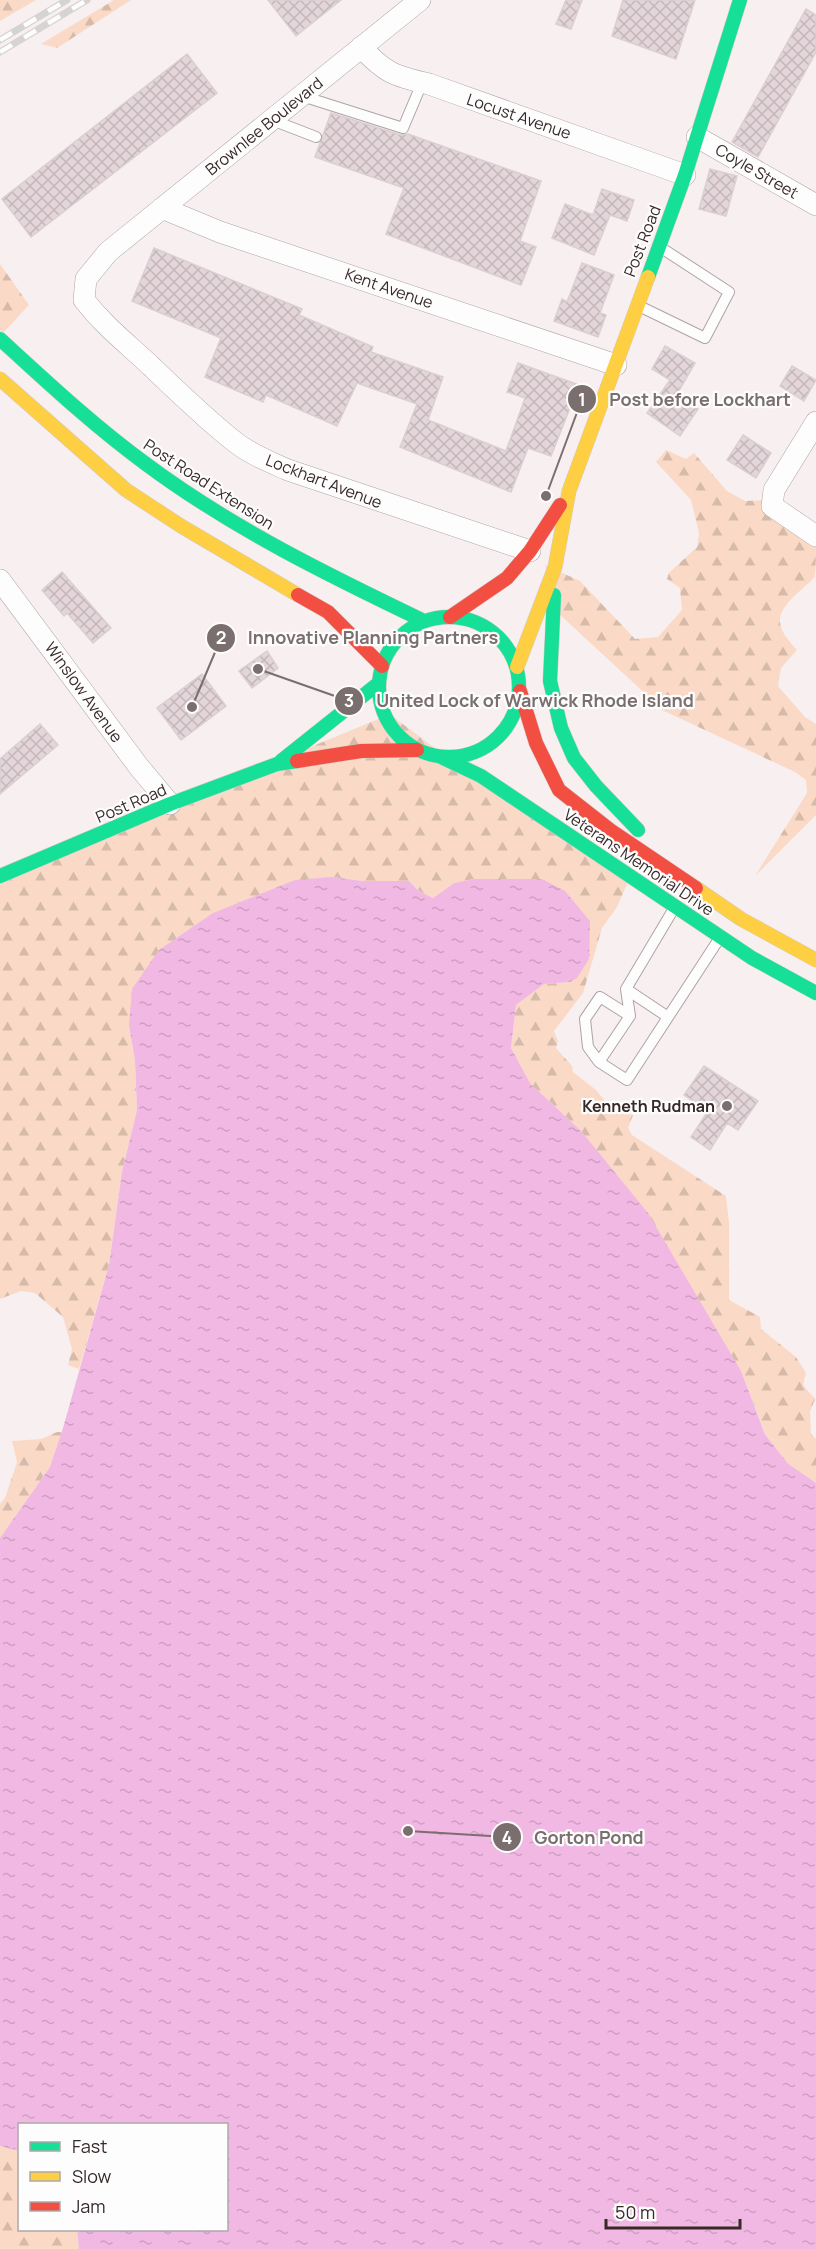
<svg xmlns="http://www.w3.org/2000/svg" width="816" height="2249" viewBox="0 0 816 2249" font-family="Manrope,sans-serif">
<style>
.forest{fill:url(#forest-firs)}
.water{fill:url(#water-ripples)}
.building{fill:url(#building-cross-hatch);stroke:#dacfd2;stroke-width:1.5}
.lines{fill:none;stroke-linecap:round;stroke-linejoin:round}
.lane-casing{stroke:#aea4a4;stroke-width:12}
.street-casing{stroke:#aea4a4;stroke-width:22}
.fast-casing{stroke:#d1caca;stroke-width:15}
.slow-casing{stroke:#d1caca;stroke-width:15}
.jam-casing{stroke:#d1caca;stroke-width:15}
.lane{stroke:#fefdfd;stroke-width:10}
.street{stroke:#fefdfd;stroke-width:21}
.fast{stroke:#16e098;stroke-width:14}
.slow{stroke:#ffcf43;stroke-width:14}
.jam{stroke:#f24e42;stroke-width:14}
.rail-casing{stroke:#d6d3d3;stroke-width:7}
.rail{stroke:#fdfdfd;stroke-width:4.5;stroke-dasharray:14;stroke-linecap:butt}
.poi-dot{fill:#7b6e6f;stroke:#fdfdfd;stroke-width:2}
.labels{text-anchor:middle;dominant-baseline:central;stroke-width:4.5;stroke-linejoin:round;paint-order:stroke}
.street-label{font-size:16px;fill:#382929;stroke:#fdfdfd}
.poi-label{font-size:16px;font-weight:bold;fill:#382929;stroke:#fdfdfd;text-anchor:end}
.leader{fill:none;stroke:#7b6e6f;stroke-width:2}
.callout-dot{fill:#7b6e6f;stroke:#fdfdfd;stroke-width:2}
.mark-label{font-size:18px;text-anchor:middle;font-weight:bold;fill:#fff}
.callout-label{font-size:18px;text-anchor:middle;font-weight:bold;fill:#7b6e6f;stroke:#fdfdfd;stroke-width:4.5;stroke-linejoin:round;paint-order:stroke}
</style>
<defs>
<pattern id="forest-firs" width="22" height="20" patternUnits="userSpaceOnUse" patternTransform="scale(1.5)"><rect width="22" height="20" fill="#fadac6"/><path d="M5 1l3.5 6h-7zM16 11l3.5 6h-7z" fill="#d7bbaa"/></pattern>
<pattern id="water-ripples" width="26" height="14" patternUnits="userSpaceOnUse" patternTransform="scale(1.5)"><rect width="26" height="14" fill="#f0b8e3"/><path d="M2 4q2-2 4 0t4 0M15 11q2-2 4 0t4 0" fill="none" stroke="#cf9ec3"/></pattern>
<pattern id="building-cross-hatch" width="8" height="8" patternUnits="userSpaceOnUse" patternTransform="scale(1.5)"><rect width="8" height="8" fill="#e3d5d9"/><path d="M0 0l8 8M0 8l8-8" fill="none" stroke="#c4b7ba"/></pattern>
</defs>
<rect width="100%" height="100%" fill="#f8eff0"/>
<path class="forest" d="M0,0h36l-36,21z
M114,0h17l-74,48 -16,-4z
M0,264l29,41 -26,28 -3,-3z
M666,450l20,9 8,-6 33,38 18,10 23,-1 48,38c0,11 0,28 -1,38 -3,5 -9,9 -13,13 -27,24 -30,34 -5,61l-16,18 -3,18 27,31 11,7v91l-61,61 52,-83 -1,-13 -11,-8 -131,-61 -106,-98 -13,-48 35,16 55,58 23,-2 24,-27 -2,-22 -13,-9 2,-6 28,-26 2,-14 -8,-33 -35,-38z
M392,716l103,77 136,82 -14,32 -15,21 -19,65 -29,38 4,10 -2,7 16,18 1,6 23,18 18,22 19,3 -5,13 4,7 94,61 3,27v77l31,17 1,12 35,28 10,16 -3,12 12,14 -5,13 1,22 5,5v44l-30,-20 -21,-30 -24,-62 -160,-240 -51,-48 -19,-35 5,-43 28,-21 26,-2 -28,-103h-68l-20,4 -21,15 -14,-7 -10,-10h-46l-31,-4 -203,149 6,34 2,50 -15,62 -13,93 -30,104 -11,-4 4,-16 -9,-32 -28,-24 -14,-2 -21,8v-423l383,-159z
M57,1432h5l-12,35 -50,71v-34l5,-6 12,-36 -5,-21 29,-2z
M0,2146l19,5 1,79h57l2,19h-79z"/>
<path class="water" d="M332,877l31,4h46l10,10 14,7 21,-15 20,-4h68l23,12 25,30 -1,38 -12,19 -7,4 -26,2 -28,21 -5,43 19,35 51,48 67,82 93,158 24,63 22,29 29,20v766h-737l-2,-19h149v-106h-206l-1,27 -19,-5v-608l50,-71 13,-39 46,-163 13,-93 15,-62 -2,-50 -6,-34 3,-37 27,-39 54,-37 82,-33z"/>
<path class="building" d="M268,0h73l-45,36z
M566,0h16l-11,29 -15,-5z
M623,0h72l-19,59 -64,-23z
M806,9l10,6v37l-58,105 -26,-15z
M187,54l30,39 -186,144 -29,-38z
M331,113l70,22 7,-1 133,47 -21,60 16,6 -15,38 -135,-51 18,-46 -89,-31z
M710,169l27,7 -11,40 -27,-7z
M602,189l32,11 -7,21 -17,-6 -16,40 -42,-17 13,-34 28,11z
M154,248l148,61 -3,6 74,32 -2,5 72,25 -15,43 78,31 19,-53 -18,-6 11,-29 61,22 -28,71 -23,-8 -17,44 -111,-45 17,-43 -60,-21 -20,43 -71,-31 -3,7 -58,-25 16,-39 -89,-37z
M582,263l32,12 -14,38 6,2 -8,22 -44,-16 8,-22 5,3z
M665,346l30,17 -18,31 21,15 -18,27 -33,-23 23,-33 -18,-11z
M792,366l24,14 -12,21 -24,-15z
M743,435l28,18 -15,25 -29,-18z
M62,572l49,56 -18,15 -26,-30 -3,3 -22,-26z
M267,651l11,17 -26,20 -13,-17z
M202,674l24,32 -45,34 -24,-32z
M40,724l18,21 -58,49v-35z
M704,1066l54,35 -20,29 -11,-7 -17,27 -19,-13 17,-26 -24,-16z"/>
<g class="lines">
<defs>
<path id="lane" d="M302,96l101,32 19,-45
M272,120l44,17
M639,306l66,32 24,-46 -66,-43
M673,910l-47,79 4,27 -31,46 28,18 92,-141
M626,989l42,28
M599,1062l-11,-15 -3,-28 15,-22 30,19"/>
<path id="street" d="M420,0l-312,252 -22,27 -2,21c22,28 44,44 69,68 26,25 53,51 82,74 15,12 35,20 53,28l242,81
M361,47c24,26 33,29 68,37l256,91
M697,137l119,68
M162,208l58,24 396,133
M816,422l-42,68 -2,16 44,30
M0,580l139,187 31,37"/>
<path id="fast" d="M648,277l37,-102 55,-175
M0,339c47,43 94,87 146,125 86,64 182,111 278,157
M554,595l-4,86 11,47 13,30 22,28 42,44
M379 687a70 70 0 1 1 140 0a70 70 0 1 1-140 0Z
M443,758l38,18 271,182 64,35
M281,761l98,-78
M0,876l170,-72 107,-40 20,-3"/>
<path id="slow" d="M0,379l126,111 55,36 117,69
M517,667l38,-100 14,-76 79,-214
M696,888l45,31 75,41"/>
<path id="jam" d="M298,595l30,17 54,54
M450,617l57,-39 23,-27 30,-46
M520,691l16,52 23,47 51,40 86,58
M297,761l64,-10 56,-1"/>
</defs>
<use href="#lane" class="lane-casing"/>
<use href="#street" class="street-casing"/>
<use href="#fast" class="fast-casing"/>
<use href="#slow" class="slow-casing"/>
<use href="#jam" class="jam-casing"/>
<use href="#lane" class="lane"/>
<use href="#street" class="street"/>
<use href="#fast" class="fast"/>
<use href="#slow" class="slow"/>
<use href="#jam" class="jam"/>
<defs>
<path id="rail" d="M0,40l67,-40
M0,52l87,-52"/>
</defs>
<use href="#rail" class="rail-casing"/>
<use href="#rail" class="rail"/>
</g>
<circle class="poi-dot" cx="727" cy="1106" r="6"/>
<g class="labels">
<g class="street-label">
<text transform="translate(519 116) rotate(19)">Locust Avenue</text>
<text transform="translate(264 126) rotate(-39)">Brownlee Boulevard</text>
<text transform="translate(757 171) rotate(30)">Coyle Street</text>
<text transform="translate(642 241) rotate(-69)">Post Road</text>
<text transform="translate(389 288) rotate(19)">Kent Avenue</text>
<text transform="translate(324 481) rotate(21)">Lockhart Avenue</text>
<text transform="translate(209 484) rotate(33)">Post Road Extension</text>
<text transform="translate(84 692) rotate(54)">Winslow Avenue</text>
<text transform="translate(131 803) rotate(-23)">Post Road</text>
<text transform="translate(639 862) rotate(34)">Veterans Memorial Drive</text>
</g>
<g class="poi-label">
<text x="715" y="1106">Kenneth Rudman</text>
</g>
</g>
<path class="leader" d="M546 496L582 399M192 707L221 638M258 669L349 701M408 1831L507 1837"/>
<g class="callout-dot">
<circle cx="546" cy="496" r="6"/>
<circle cx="192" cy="707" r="6"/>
<circle cx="258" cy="669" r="6"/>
<circle cx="408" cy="1831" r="6"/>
<circle cx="582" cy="399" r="15"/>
<circle cx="221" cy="638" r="15"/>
<circle cx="349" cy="701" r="15"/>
<circle cx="507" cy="1837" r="15"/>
</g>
<g class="mark-label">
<text x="582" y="406">1</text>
<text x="221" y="644">2</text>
<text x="349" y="707">3</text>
<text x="507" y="1844">4</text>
</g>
<g class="callout-label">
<text x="700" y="406">Post before Lockhart</text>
<text x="373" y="644">Innovative Planning Partners</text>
<text x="535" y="707">United Lock of Warwick Rhode Island</text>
<text x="589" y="1844">Gorton Pond</text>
</g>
<rect x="18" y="2123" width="210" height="108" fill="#fdfdfd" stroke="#aea8a8" stroke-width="1.5"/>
<rect x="30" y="2142" width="30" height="9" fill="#16e098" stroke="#aea8a8" stroke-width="1.5"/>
<text x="72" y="2153" font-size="18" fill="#382929">Fast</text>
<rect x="30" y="2172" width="30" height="9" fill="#ffcf43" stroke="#aea8a8" stroke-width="1.5"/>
<text x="72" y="2183" font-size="18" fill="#382929">Slow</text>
<rect x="30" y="2202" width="30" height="9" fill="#f24e42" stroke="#aea8a8" stroke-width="1.5"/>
<text x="72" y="2213" font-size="18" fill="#382929">Jam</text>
<path d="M606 2219v9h134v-9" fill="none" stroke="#382929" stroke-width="3"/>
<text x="615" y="2219" font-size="18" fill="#382929" stroke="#fdfdfd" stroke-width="4.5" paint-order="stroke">50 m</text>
</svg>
